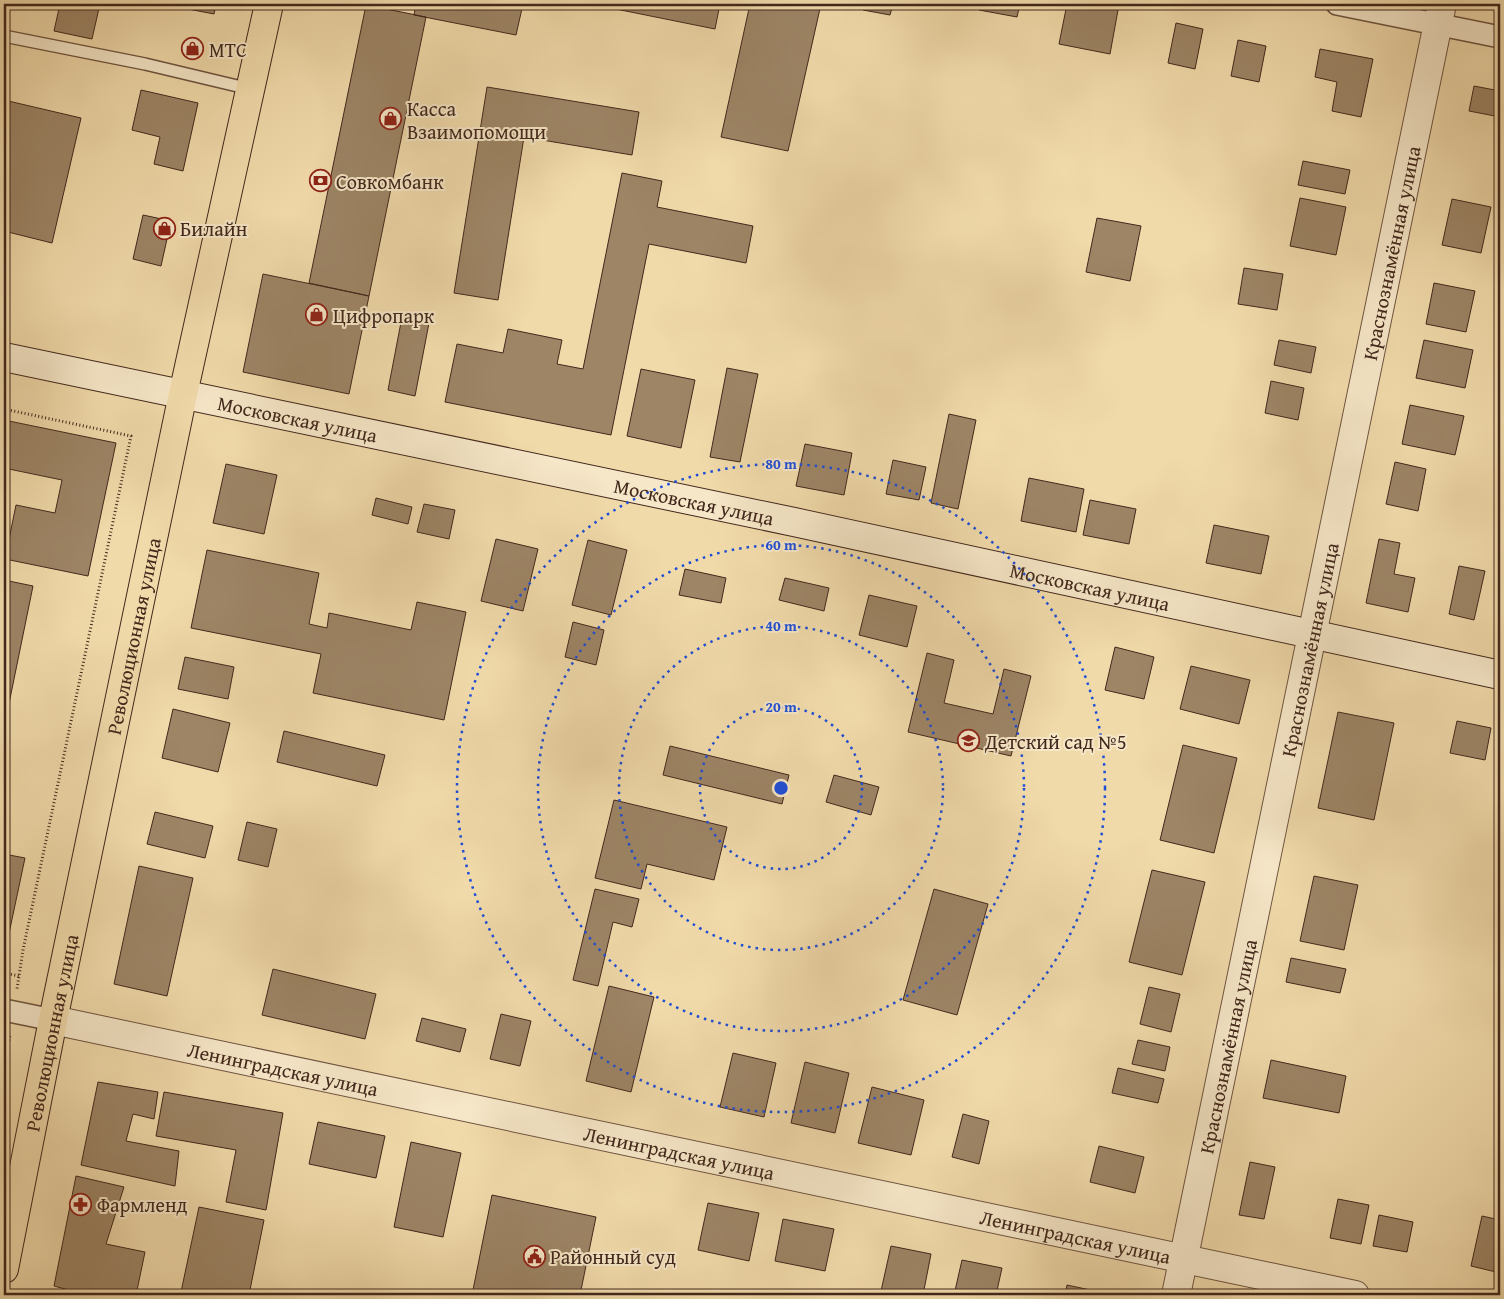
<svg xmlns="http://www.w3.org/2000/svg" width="1504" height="1299" viewBox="0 0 1504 1299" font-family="'Gentium Book Plus',serif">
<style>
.building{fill:#9d8566;stroke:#42281c}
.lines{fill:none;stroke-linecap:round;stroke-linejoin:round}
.service-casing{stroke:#6e5440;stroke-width:14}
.minor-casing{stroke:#6e5440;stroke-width:24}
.tertiary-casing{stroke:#6e5440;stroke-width:30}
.secondary-casing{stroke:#42281c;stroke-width:30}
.primary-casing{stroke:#42281c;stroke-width:30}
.path{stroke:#42281c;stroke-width:3;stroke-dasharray:1 2.5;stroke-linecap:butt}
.service{stroke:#f6e7c8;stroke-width:11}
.minor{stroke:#f6e7c8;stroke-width:21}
.tertiary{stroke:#f6e7c8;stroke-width:28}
.secondary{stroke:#f6e7c8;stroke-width:28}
.primary{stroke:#f1daaa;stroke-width:28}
.ring{fill:none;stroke:#1d4ed8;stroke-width:2.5;stroke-dasharray:2.5 5}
.labels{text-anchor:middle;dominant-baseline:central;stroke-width:4;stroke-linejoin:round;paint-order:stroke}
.poi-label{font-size:20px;fill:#42281c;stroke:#f6e7c8;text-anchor:start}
.street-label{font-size:20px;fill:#42281c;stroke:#f6e7c8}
.centre{fill:#1d4ed8;stroke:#f6e7c8;stroke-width:2.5}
.ring-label{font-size:15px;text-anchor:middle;font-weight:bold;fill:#1d4ed8;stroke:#f6e7c8;stroke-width:4;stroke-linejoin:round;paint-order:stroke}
</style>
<rect width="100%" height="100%" fill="#f1daaa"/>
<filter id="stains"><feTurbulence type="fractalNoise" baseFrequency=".004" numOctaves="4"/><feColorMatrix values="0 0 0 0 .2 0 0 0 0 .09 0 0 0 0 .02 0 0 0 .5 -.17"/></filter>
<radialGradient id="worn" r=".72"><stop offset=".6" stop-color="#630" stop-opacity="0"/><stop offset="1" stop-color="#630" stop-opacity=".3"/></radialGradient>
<path class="building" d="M60,4h40l-8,35 -38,-8z
M162,4h54l-2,10z
M416,4h107l-7,31 -102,-20z
M591,4h129l-5,25z
M750,4h71l-33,147 -67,-14z
M864,4h29l-3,11 -27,-5z
M980,4h40l-3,13 -38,-7z
M1067,4h22l29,6 -8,44 -51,-10z
M366,5l60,12 -57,279 -60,-13z
M1176,23l27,6 -8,40 -27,-6z
M1238,40l28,6 -7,36 -28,-6z
M1320,49l53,10 -12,58 -29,-6 5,-29 -22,-5z
M1474,86l26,5v26l-31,-6z
M487,87l152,25 -7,43 -108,-18 -26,163 -44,-7z
M141,90l57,13 -15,68 -29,-7 6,-27 -28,-7z
M4,100l77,18 -29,125 -48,-12z
M1303,161l47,9 -5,24 -47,-9z
M622,173l40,8 -5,26 96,19 -7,37 -97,-19 -38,191 -166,-33 12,-58 46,9 5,-24 54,11 -5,24 26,5z
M1300,198l46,9 -10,48 -46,-9z
M1452,199l39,8 -10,46 -39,-8z
M143,215l28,6 -10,45 -28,-7z
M1097,218l44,8 -11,55 -44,-9z
M1244,268l39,6 -6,36 -39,-6z
M263,274l106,22 -20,98 -106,-22z
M1434,283l41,8 -9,41 -40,-8z
M402,317l27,6 -14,73 -27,-6z
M1279,340l37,7 -5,26 -37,-8z
M1424,340l49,10 -8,38 -49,-10z
M727,368l31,6 -18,88 -30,-5z
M641,369l54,11 -14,68 -54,-12z
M1271,381l33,7 -6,32 -33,-7z
M1410,405l54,11 -9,39 -53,-11z
M949,414l27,6 -18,89 -27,-6z
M4,420l112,23 -28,133 -83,-17 11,-54 39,8 7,-33 -58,-12z
M805,444l47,9 -8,42 -48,-9z
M893,460l33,7 -7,33 -33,-6z
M1395,462l31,7 -8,42 -32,-7z
M226,464l51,11 -13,59 -51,-11z
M1029,478l55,11 -8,43 -55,-11z
M376,498l36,9 -4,17 -36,-9z
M1090,500l46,9 -7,35 -46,-9z
M424,504l31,6 -6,29 -32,-7z
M1214,525l55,11 -8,38 -55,-11z
M496,539l42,10 -15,62 -42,-10z
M1379,539l21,4 -6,31 21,4 -7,34 -42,-9z
M588,540l39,10 -16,65 -39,-10z
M207,550l112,23 -10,51 18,4 2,-15 82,17 6,-28 49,10 -22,108 -131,-27 8,-39 -130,-26z
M1459,566l26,5 -11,49 -25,-6z
M685,569l41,9 -5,25 -42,-8z
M785,578l44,10 -5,23 -45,-11z
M4,580l29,6 -29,142z
M869,595l48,11 -10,41 -48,-12z
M573,622l31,8 -8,35 -31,-8z
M1115,647l39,10 -10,42 -39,-9z
M927,653l27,7 -10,43 49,11 11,-45 27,7 -20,80 -103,-24z
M185,657l49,10 -6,32 -50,-10z
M1191,666l59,14 -11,44 -59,-15z
M173,709l57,14 -12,49 -56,-14z
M1338,712l56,11 -20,97 -56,-12z
M1457,721l34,7 -6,32 -35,-7z
M284,731l101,24 -8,31 -100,-24z
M1183,745l54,13 -23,95 -54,-13z
M670,746l119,29 -7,29 -119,-29z
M834,775l45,12 -8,28 -45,-13z
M614,800l113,27 -13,53 -67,-16 -6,25 -46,-11z
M155,812l58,14 -8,32 -58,-14z
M247,822l30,7 -9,38 -30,-7z
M4,854l21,4 -21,99z
M139,866l54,12 -26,118 -53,-12z
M1152,870l53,12 -23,93 -53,-13z
M1314,876l44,9 -14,65 -44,-9z
M595,889l44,10 -7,28 -19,-5 -15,64 -25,-6z
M934,889l54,15 -31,111 -54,-15z
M1291,958l55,11 -6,24 -54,-11z
M273,969l103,25 -11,45 -103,-24z
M609,986l45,11 -23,95 -45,-11z
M1149,987l31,7 -9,38 -31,-8z
M501,1014l30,7 -11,45 -30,-7z
M422,1018l44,11 -6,23 -44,-11z
M1138,1040l32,7 -5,24 -33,-7z
M733,1053l43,10 -12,54 -44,-10z
M1271,1060l75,16 -7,37 -76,-15z
M805,1062l44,11 -14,60 -44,-10z
M1118,1068l46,11 -6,24 -46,-10z
M98,1082l60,10 -4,27 -21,-5 -7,27 53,10 -4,35 -94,-21z
M872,1087l52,13 -13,55 -53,-12z
M164,1092l119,21 -17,97 -40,-8 10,-52 -80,-14z
M963,1114l26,7 -10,43 -27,-7z
M318,1122l67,14 -9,42 -67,-14z
M411,1142l50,11 -18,84 -49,-10z
M1099,1146l45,11 -9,36 -45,-11z
M1250,1162l25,5 -11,52 -25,-4z
M76,1176l48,11 -18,57 39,8 -9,43h-49l-33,-9z
M492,1195l104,22 -16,78h-108z
M1338,1199l31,6 -8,39 -31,-6z
M708,1203l51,10 -10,48 -51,-11z
M199,1207l65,13 -15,75h-53l-15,-3z
M1379,1215l34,7 -6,30 -34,-6z
M1482,1216l18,4v53l-29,-7z
M783,1219l51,10 -9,42 -50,-10z
M891,1246l40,8 -8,41h-19l-23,-4z
M962,1260l40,8 -6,27h-42z
M1067,1285l47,10h-49z"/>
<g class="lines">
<defs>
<path id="service" d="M4,36l141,28 105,25"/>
<path id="minor" d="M1337,4l163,33
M4,1010l49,10"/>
<g id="tertiary">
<path id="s1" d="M53,1020l1302,275"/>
<path id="s2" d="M1176,1295l266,-1291"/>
</g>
<g id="secondary">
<path id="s3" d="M4,357l790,165 706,153"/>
</g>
<g id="primary">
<path id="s4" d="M4,1269l49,-249 130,-626 86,-390"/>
</g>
</defs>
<use href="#service" class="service-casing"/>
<use href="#minor" class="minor-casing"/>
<use href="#tertiary" class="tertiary-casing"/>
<use href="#secondary" class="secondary-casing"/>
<use href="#primary" class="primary-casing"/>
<path class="path" d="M4,409l127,27 -108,514 -6,39
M4,973l15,3
M4,1068l6,-33"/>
<use href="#service" class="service"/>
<use href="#minor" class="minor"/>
<use href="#tertiary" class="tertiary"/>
<use href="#secondary" class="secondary"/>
<use href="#primary" class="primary"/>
</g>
<g class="ring">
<circle cx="781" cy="788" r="81"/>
<circle cx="781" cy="788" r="162"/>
<circle cx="781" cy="788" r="243"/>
<circle cx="781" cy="788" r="324"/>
</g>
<defs>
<symbol id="shop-ring" viewBox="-11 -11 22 22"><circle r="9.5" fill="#f6e7c8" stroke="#8f2418" stroke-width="1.5"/><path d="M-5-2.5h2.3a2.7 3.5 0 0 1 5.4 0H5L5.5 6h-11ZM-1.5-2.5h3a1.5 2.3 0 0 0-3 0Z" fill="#8f2418"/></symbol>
<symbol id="bank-ring" viewBox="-11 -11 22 22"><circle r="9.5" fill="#f6e7c8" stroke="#8f2418" stroke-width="1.5"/><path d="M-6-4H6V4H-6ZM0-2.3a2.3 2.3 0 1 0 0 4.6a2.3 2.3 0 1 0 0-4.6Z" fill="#8f2418"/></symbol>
<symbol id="school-ring" viewBox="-11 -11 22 22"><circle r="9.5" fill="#f6e7c8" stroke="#8f2418" stroke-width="1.5"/><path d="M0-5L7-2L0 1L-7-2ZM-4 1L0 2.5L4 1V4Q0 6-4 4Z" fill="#8f2418"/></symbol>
<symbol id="pharmacy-ring" viewBox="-11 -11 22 22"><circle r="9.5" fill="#f6e7c8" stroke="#8f2418" stroke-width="1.5"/><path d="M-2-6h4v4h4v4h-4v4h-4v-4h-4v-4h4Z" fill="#8f2418"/></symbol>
<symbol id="civic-ring" viewBox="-11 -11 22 22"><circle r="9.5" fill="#f6e7c8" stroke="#8f2418" stroke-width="1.5"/><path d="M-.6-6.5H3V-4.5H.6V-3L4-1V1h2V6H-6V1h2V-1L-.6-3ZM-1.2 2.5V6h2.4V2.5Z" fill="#8f2418"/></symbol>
</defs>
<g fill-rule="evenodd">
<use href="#shop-ring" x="180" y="36" width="25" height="25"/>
<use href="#shop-ring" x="378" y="106" width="25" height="25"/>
<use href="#bank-ring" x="308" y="168" width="25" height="25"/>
<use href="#shop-ring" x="152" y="216" width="25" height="25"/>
<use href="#shop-ring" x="304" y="302" width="25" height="25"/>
<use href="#school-ring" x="956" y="728" width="25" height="25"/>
<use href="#pharmacy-ring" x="68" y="1192" width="25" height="25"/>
<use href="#civic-ring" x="522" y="1244" width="25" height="25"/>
</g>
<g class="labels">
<g class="poi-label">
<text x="209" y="49">МТС</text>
<text x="407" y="108">Касса<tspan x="407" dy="23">Взаимопомощи</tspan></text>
<text x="336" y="181">Совкомбанк</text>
<text x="180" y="228">Билайн</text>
<text x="333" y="315">Цифропарк</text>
<text x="985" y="741">Детский сад №5</text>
<text x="97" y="1204">Фармленд</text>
<text x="550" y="1256">Районный суд</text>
</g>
<g class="street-label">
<text stroke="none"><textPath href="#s2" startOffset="1064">Краснознамённая улица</textPath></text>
<text stroke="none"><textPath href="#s3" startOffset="300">Московская улица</textPath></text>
<text stroke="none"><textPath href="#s3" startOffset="705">Московская улица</textPath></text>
<text stroke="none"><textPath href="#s3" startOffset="1110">Московская улица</textPath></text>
<text stroke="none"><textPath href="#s4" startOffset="646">Революционная улица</textPath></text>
<text stroke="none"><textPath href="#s2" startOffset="659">Краснознамённая улица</textPath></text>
<text stroke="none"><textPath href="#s4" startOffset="241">Революционная улица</textPath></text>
<text stroke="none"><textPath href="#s2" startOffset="254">Краснознамённая улица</textPath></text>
<text stroke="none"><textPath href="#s1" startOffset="235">Ленинградская улица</textPath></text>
<text stroke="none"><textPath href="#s1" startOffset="640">Ленинградская улица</textPath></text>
<text stroke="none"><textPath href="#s1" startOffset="1045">Ленинградская улица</textPath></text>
</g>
</g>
<circle cx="781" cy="788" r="8" class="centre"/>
<g class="ring-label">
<text x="781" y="469">80 m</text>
<text x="781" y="550">60 m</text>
<text x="781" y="631">40 m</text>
<text x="781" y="712">20 m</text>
</g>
<rect width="1504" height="1299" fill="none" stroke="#f1daaa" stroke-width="20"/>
<rect x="5" y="5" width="1494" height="1289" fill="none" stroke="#42281c" stroke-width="2.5"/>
<rect x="10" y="10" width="1484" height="1279" fill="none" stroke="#42281c"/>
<rect width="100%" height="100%" filter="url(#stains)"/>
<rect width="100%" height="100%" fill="url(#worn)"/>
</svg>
